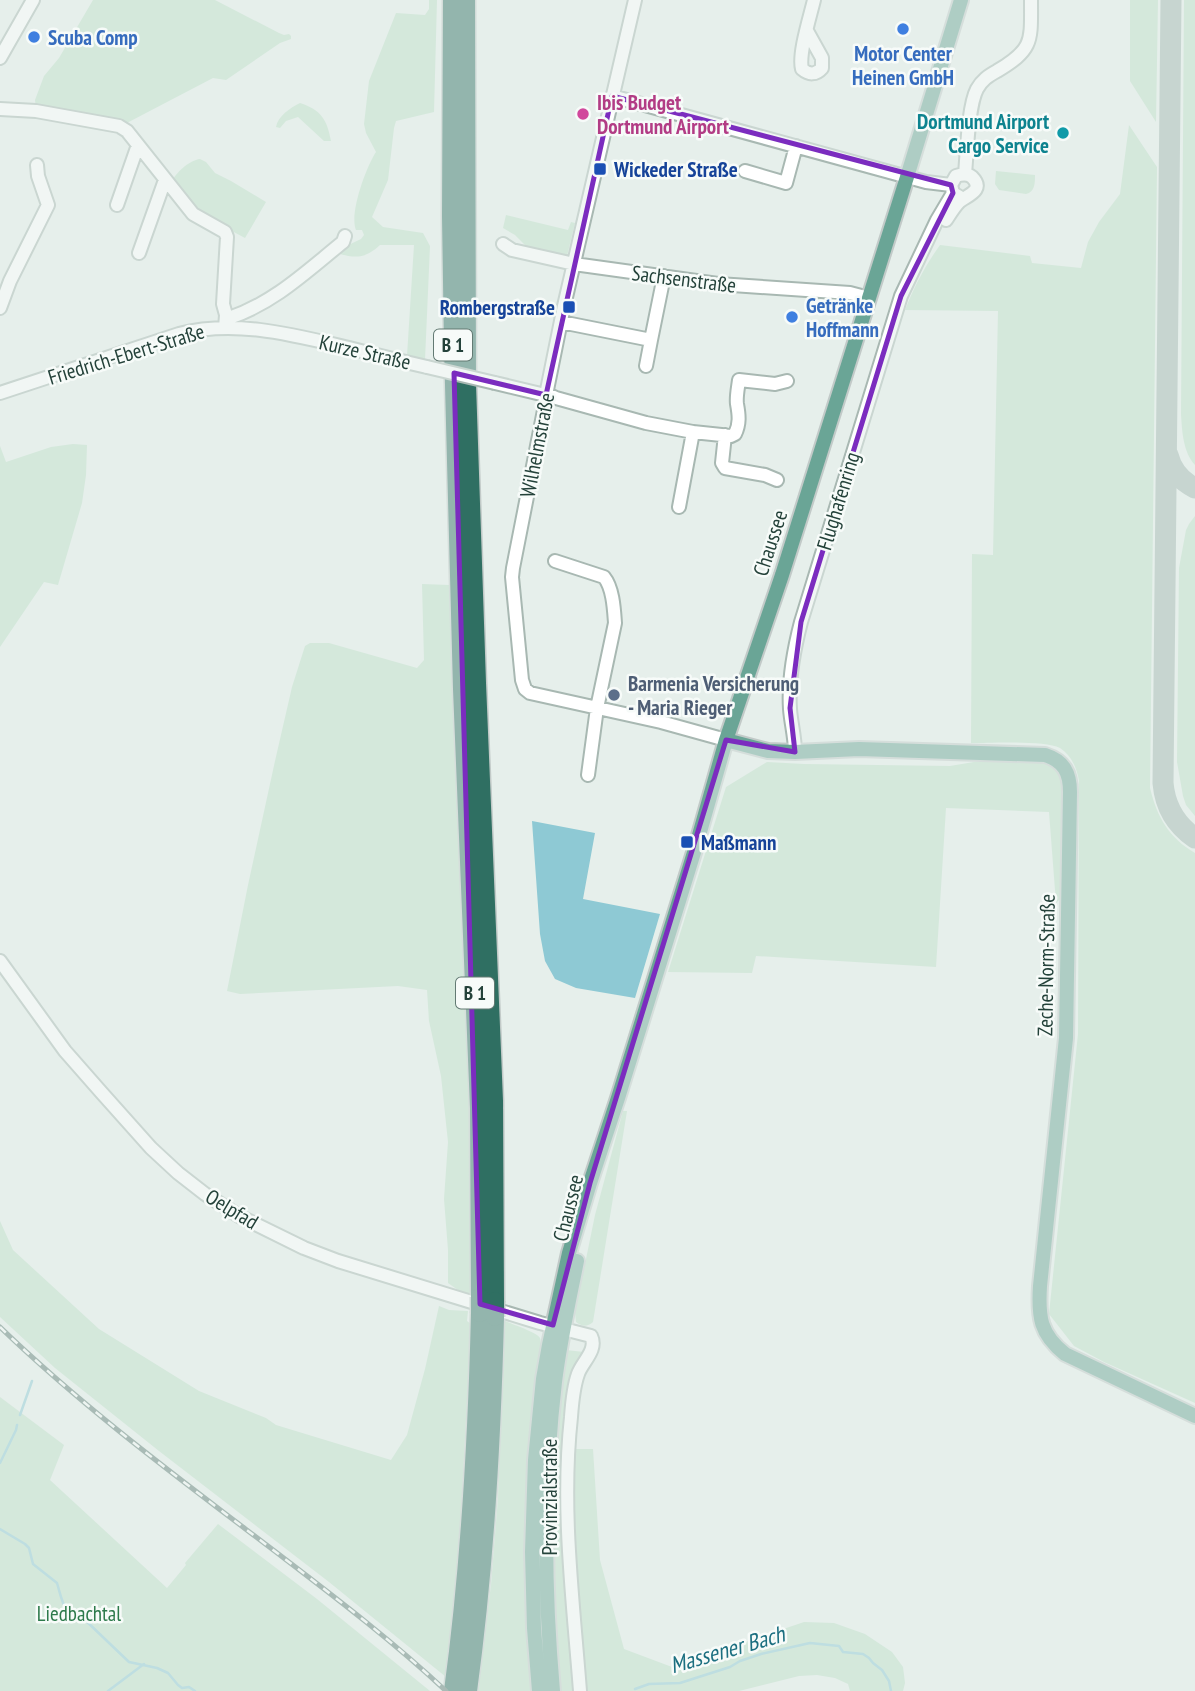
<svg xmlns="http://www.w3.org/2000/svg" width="1195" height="1691" viewBox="0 0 1195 1691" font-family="'PT Sans Narrow',sans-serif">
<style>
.green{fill:#bfe0c8}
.water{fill:#8ec9d4}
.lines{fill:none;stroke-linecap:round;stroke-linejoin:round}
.stream{stroke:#8ec9d4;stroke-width:2.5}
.taxiway{stroke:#a2b6b0;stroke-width:21}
.minor-casing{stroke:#a8b8b2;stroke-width:16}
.major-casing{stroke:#c2cac8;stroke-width:18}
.highway-casing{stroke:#c2cac8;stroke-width:21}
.minor{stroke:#fff;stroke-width:12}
.major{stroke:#6aa596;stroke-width:14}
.highway{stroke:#2f6f62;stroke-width:18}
.rail-casing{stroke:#5f7d75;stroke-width:5}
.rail{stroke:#f7fbf9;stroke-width:2.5;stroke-dasharray:8;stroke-linecap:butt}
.minor-bridge-casing{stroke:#a8b8b2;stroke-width:16;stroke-linecap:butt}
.highway-bridge-casing{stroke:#c2cac8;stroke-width:21;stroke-linecap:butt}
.minor-bridge{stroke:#fff;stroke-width:12}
.highway-bridge{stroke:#2f6f62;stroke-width:18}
.marked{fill:none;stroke:#7b2cbf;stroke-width:5;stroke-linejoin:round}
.shop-dot{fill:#3f7fe0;stroke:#f7fbf9;stroke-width:2.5}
.hotel-dot{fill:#d1479c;stroke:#f7fbf9;stroke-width:2.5}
.culture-dot{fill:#0f9aa8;stroke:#f7fbf9;stroke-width:2.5}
.transit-dot{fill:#1a4fb4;stroke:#f7fbf9;stroke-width:2.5}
.service-dot{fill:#5c6f8a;stroke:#f7fbf9;stroke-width:2.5}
.labels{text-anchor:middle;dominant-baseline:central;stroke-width:5;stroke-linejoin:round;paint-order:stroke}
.shield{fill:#f7fbf9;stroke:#637a73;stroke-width:2}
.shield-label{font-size:19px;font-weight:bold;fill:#24423a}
.shop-label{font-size:21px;font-weight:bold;fill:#366cbe;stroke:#f7fbf9;text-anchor:start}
.hotel-label{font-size:21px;font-weight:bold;fill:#b23c85;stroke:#f7fbf9;text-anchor:start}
.culture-label{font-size:21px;font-weight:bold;fill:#0d838f;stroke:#f7fbf9;text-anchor:end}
.transit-label{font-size:21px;font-weight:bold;fill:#164399;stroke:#f7fbf9;text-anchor:start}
.street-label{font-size:21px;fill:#24423a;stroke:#f7fbf9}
.service-label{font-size:21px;font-weight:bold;fill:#4e5e75;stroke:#f7fbf9;text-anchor:start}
.park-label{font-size:21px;fill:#2d7a4b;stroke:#f7fbf9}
.water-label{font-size:23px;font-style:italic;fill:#1c6f80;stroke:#f7fbf9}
</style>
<rect width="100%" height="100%" fill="#e6efeb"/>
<path class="green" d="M93,0h122l64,33 5,2 5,-1 2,2v3l-11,4 -54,37 -13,-2 -90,47 -87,-16 -1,-9 9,-24 15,-18z
M429,0h8l-3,112 -38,9 -2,7 -6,52 -16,37 11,10 40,6 7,13 -5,114 -18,-4 7,-111h-34c-13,12 -22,14 -40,9v-5l21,-10 3,-4 -2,-5h-6c-7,-16 10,-63 20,-78l-10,-19 -2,-9 5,-43 27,-68 29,2 4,-6z
M1130,0h28l-2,122 -26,-41z
M1184,0h11v465c-12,-13 -13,-34 -14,-51z
M300,103c21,7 27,16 31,38h-7l-26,-24 -12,4 -6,7 -4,-1c2,-11 14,-19 24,-24z
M1129,125l28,42 -7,621c7,29 19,50 45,65v550l-91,-41 -30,-16 -25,-32 29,-280 1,-253c-2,-13 -8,-26 -19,-33 -16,-8 -69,-5 -89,-5l1,-189 21,1 5,-244 -93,-1c9,-23 20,-44 35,-65l90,11 2,7 49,5 7,-26 11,-20 21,-28z
M200,159l6,3 9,11 16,8 35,21 -21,36 -45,-24 -28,-32c3,-9 18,-22 28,-23z
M996,171l39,4c0,8 0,17 -9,19l-27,-4 -4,-6z
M506,215l62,15 3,-8 4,1 -8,33 -40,-9 -12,-12 -12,-7z
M73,444l14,1 -1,30 -4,28 -24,82 -14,-3 -44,65v-201l6,16 45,-15z
M1195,516v300l-9,-11 -3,-9 -6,-34 2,-194 7,-38 3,-6z
M422,584l27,1 22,544v151l-1,16 -5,-1 -17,-12v-33l-4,-51 4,-57 -7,-66 -12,-55 -2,-31 -29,-4 -158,8 -13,-3 21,-106 27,-124 17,-74 13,-41 5,-3h19l88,25 7,-8z
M1025,761c22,3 32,1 39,25l-1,110 -7,7 -7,-91 -103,-4 -10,159 -180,-11 -4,17 -84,-1 58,-185 41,-25 37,2 146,2 24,-4z
M623,1111h4l-34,211c-6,5 -10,5 -17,0l-1,-9 20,-98z
M0,1221l13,29 86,79 100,62 67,27 10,7 115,35 16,-25 18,-66 14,-63 10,4 19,1 -1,10 4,3 -12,227 -13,126 -117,-95 -170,-131 -104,-83 -55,-51z
M503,1320c8,4 34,12 37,18 1,2 0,4 1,6l5,4 -12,343h-57l14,-106 7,-87z
M566,1350l18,2 -11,18 -6,32 -6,73 3,85 11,131h-14c-3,-34 -7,-67 -9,-101 -4,-80 3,-161 14,-240z
M0,1397l64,48 -14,35 117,108 19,-23 -1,-2 33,-39 99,75 113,92h-430z
M574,1449h19l7,111 24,89 48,18 132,-45 30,1 31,11 27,18 11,15 2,16 -2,8h-53l-2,-7 -13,-6 -18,-3 -18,1 -60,15h-152c-7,-81 -14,-161 -13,-242z"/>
<path class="water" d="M532,821l63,12 -12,66 77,15 -25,84 -59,-10 -21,-9 -10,-18 -5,-27z"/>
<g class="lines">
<path class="stream" d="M20,1415l12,-34
M0,1463l16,-33 1,-5
M0,1529l25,15 4,4 4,16 24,19c5,16 6,34 27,36l45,43 28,6 11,5 10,12 4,3 7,-1 6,4
M635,1689l14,-5 31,-1 50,-16 10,-6 21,-7 49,-11 29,3 4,6 20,2 6,4 4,5 9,7 7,11 2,10
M108,1691l36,-27"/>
<path class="taxiway" d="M1171,0l-8,783c2,23 13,42 32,55
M1168,455c4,16 13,26 27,33"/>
<defs>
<path id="minor" d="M635,0l-71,306 -17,84 -2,3v12l-32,163 -1,9 10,103 3,9 5,4 131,29 65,18
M807,31l15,27v10c-6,7 -13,7 -20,1 -4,-15 8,-52 12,-69
M0,58l33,-58
M612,96l314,86 25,3
M0,109l36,2 83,15 8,5 66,83 32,18 2,5 -4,67 3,11 -1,13
M745,171l41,12 10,-37
M965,174c2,-21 3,-68 12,-85 5,-9 11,-13 20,-18 37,-22 34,-30 34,-71
M117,205l21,-60
M946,220c4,-6 8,-13 13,-18 6,-6 27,-11 13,-25 -5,-4 -10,-3 -16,-1l-5,9 2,8 10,6
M503,244l9,6 62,14 144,20 132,9 19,5
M139,253l26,-73
M0,308l10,-27 38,-76 -10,-29 -1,-11
M561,322l90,18 -5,26
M225,328l4,-10c45,-15 78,-47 114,-76l2,-6
M651,340l13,-64
M495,383l46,11 4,-1 11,5 90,25 47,9 -14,75
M0,393l179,-59c56,-15 115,1 170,14 26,7 52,13 78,19
M693,432l38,4 4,-2c5,-10 4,-19 2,-30 -1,-7 1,-16 2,-24l36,4 12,-3
M725,435l-3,28 3,5 40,7 12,5
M555,561l49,16c9,11 10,32 11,46l-18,85 -9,67
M795,752c0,-15 -4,-29 -5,-43 -2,-29 4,-60 11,-87l100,-326 36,-76 16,-27
M0,961l65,90 36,41 50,56 27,25 27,21 34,22 65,32 34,13 202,62 51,13c7,14 -9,26 -13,38 -5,14 -6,29 -7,43 -10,91 2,183 9,274"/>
<path id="major" d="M726,740l42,11 27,1 64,-3 186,6c19,6 25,18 25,37l-4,246 -26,248c-2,31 0,48 25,68l130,62
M539,1691l-5,-63 -2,-76 3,-92 8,-81 6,-34 20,-92 21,-70 28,-85 78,-252 30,-106 56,-165 125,-398 54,-177
M553,1691c-9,-103 -10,-207 2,-309 5,-41 14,-81 22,-121"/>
<path id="highway" d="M452,0l-1,216 2,131 9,342 17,419 1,189
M466,0l1,384 10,299 17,418 1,200
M453,1691c17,-125 24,-252 27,-378
M468,1691c17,-124 24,-249 27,-374"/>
</defs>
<use href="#minor" class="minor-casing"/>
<use href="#major" class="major-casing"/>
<use href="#highway" class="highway-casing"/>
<use href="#minor" class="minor"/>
<use href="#major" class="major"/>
<use href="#highway" class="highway"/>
<defs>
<path id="rail" d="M0,1327c88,85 188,158 285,232 55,42 111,85 161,132"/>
</defs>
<use href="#rail" class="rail-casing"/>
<use href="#rail" class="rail"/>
<defs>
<path id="minor-bridge" d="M427,367l68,16"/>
<path id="highway-bridge" d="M480,1313v-16
M495,1317v-16"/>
</defs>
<use href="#minor-bridge" class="minor-bridge-casing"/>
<use href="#highway-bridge" class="highway-bridge-casing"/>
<use href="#minor-bridge" class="minor-bridge"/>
<use href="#highway-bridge" class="highway-bridge"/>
</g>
<path d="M0 0H1195V1691H0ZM612,96l339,89 2,8 -52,103 -100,326 -11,86 5,44 -69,-12 -136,443 -37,142 -73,-21 -26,-931 92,22z" fill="#e6efeb" fill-opacity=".55" fill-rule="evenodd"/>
<path class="marked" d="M612,96l339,89 2,8 -52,103 -100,326 -11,86 5,44 -69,-12 -136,443 -37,142 -73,-21 -26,-931 92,22z"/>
<g class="shop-dot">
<circle cx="903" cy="29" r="7"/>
<circle cx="34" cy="37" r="7"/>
<circle cx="792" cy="317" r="7"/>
</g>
<circle class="hotel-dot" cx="583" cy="114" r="7"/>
<circle class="culture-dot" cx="1063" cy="133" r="7"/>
<g class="transit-dot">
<rect x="593" y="162" width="14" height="14" rx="3.5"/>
<rect x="562" y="300" width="14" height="14" rx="3.5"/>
<rect x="680" y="835" width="14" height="14" rx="3.5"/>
</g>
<circle class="service-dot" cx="614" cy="695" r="7"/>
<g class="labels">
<g class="shield">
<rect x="434" y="329.5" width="38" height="31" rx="5"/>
<rect x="456" y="977.5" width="38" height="31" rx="5"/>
</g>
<g class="shield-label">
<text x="453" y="345">B 1</text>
<text x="475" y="993">B 1</text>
</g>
<g class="shop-label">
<text x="48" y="37">Scuba Comp</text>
<text x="903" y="53" text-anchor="middle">Motor Center<tspan x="903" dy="24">Heinen GmbH</tspan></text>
<text x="806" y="305">Getränke<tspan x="806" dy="24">Hoffmann</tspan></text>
</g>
<g class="hotel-label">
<text x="597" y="102">Ibis Budget<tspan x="597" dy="24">Dortmund Airport</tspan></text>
</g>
<g class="culture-label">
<text x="1049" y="121">Dortmund Airport<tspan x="1049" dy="24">Cargo Service</tspan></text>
</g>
<g class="transit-label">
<text x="614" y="169">Wickeder Straße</text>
<text x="555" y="307" text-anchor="end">Rombergstraße</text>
<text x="701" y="842">Maßmann</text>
</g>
<g class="street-label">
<text transform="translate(684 279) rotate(7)">Sachsenstraße</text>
<text transform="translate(365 352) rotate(13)">Kurze Straße</text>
<text transform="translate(126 354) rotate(-17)">Friedrich-Ebert-Straße</text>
<text transform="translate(537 445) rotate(-79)">Wilhelmstraße</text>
<text transform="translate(838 501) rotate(-73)">Flughafenring</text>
<text transform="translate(770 543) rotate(-72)">Chaussee</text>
<text transform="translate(1046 965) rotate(-89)">Zeche-Norm-Straße</text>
<text transform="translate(568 1208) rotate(-76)">Chaussee</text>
<text transform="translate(232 1209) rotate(31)">Oelpfad</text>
<text transform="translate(549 1497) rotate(-90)">Provinzialstraße</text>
</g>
<g class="service-label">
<text x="628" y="683">Barmenia Versicherung<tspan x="628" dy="24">- Maria Rieger</tspan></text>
</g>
<g class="park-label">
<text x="79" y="1613">Liedbachtal</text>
</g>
<g class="water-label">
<text transform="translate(727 1649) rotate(-16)">Massener Bach</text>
</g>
</g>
</svg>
